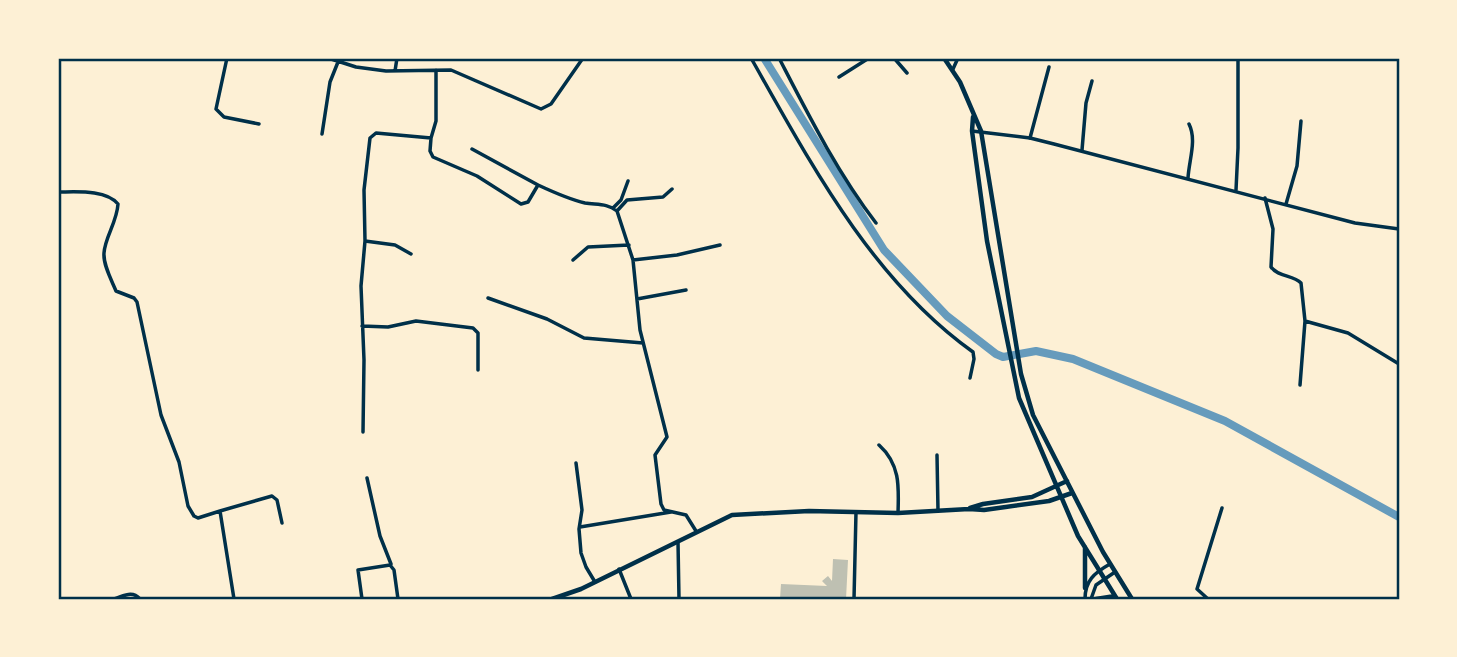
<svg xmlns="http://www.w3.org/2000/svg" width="1457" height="657" viewBox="0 0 1457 657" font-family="'IBM Plex Sans',sans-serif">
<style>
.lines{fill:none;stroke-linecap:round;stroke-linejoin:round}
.canal{stroke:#669bbc;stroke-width:8}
.building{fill:#bec0b2}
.minor{stroke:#003049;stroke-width:3.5}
.tertiary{stroke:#003049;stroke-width:3.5}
.secondary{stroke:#003049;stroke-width:4.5}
.neatline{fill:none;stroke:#003049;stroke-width:2.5}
</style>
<rect width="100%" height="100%" fill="#fdf0d5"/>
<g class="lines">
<path class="canal" d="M764,58l120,192 63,66 49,38 7,3 33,-6 37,8 152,62 174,96"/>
</g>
<path class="building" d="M833,559l15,1 -2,39h-66l1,-15 46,2 -5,-5 6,-5 4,5z"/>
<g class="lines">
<path class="minor" d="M227,58l-11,51 8,8 35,7
M328,58l28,9 30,4 65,-1 90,39 10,-5 32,-46
M751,58c60,106 121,222 222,294l1,7 -4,19
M779,58c29,56 58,114 97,165
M894,58l13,15
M953,69l5,-11
M395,71l2,-13
M839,77l30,-19
M322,134l8,-52 8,-20
M431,138l-1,13 3,6 44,19 44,28 7,-2 10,-17c15,7 30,14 47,18 12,2 22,0 32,8l16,49 7,70 27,107 -12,18 6,49 3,6 22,5 10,16
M1030,138l19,-71
M472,149l66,36
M1082,150l4,-47 6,-22
M1188,178c1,-18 9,-38 1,-54
M1236,190l2,-42v-90
M58,192c17,0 48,-3 60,12 -1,18 -13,33 -14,49 -1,12 8,28 12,38l18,7 3,4 24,113 18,47 9,44 6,10 4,2 22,-7 14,88
M1265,198l8,31 -2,38c7,10 22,8 30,16l4,38 43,12 51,31
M1286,204l11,-38 4,-45
M613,208l8,-8 7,-19
M617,211l10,-11 36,-3 9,-8
M365,241l30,4 16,9
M573,260l15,-13 41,-2
M633,260l44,-5 43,-10
M488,298l59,21 37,19 59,5
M637,299l49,-9
M362,326l26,1 28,-6 57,7 5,5v37
M1300,385l5,-64
M363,432l1,-72 -3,-74 4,-45 -1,-51 6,-52 6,-5 55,5 5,-17v-51
M879,445c21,19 20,41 19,68
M937,455l1,55
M576,463l6,47 -3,19 2,24 5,14 9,15
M367,478l13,58 11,28
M220,511l52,-15 5,4 5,23
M580,527l91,-15
M678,542l1,57
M619,569l12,30
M114,599c10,-3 18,-9 26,0
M362,599l-4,-29 32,-5 4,5 4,29
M854,599l2,-87
M1208,599l-11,-10 25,-81"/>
<path class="tertiary" d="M972,131l58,7 24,6 301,79 44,6
M1085,599c0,-18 9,-26 25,-35
M1091,599l5,-14 19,-13"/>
<path class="secondary" d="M944,58l16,24 21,49 40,243 12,41 70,137 29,47
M973,117l-1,14 15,110 32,157 59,138 39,63
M970,508l13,-4 49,-7 35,-16
M1085,547v41
M552,599l29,-10 151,-74 77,-4 89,2 71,-4 15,1 65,-9 23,-8
M1096,599l19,-3"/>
</g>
<rect width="1457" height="657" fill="none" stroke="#fdf0d5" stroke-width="119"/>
<rect x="60" y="60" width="1338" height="538" class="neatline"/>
</svg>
